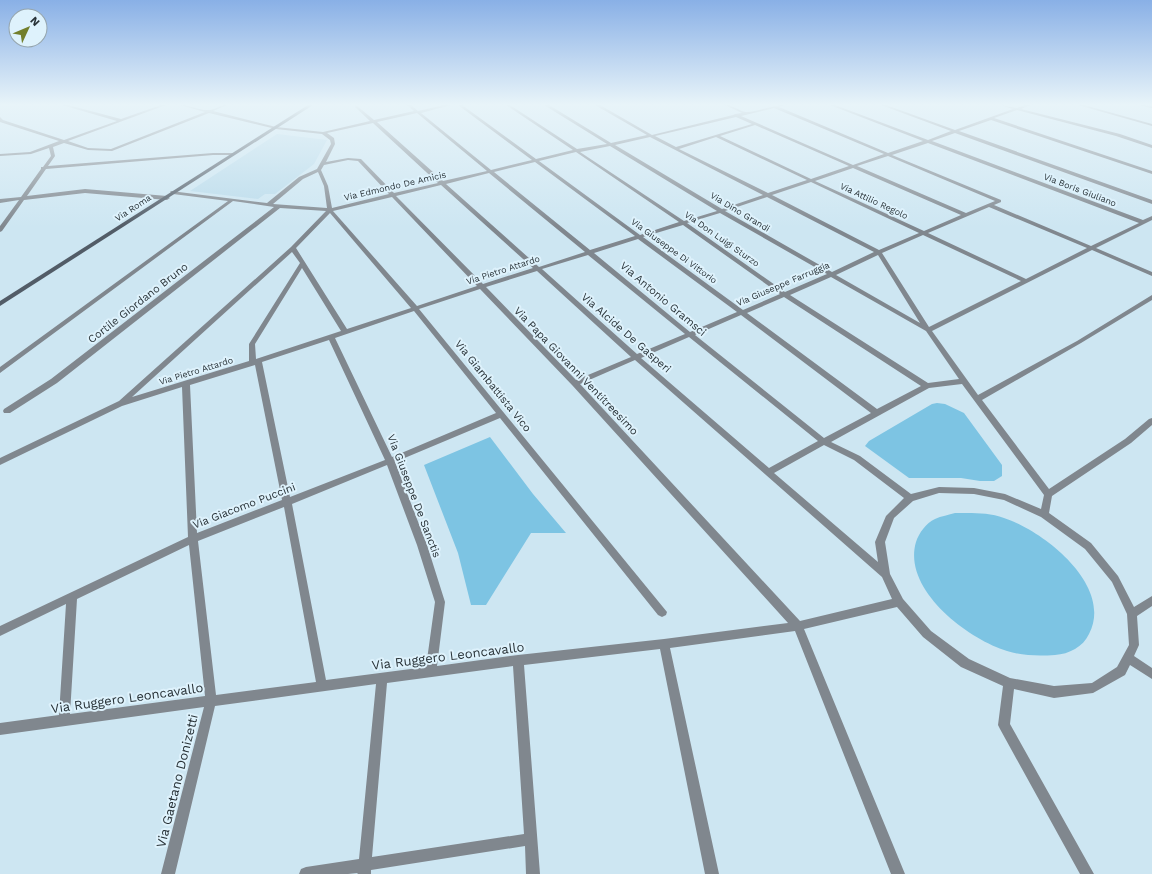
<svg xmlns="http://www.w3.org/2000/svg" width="1152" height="874" viewBox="0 0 1152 874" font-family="'Work Sans',sans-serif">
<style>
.built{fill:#badbeb}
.green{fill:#7dc4e3}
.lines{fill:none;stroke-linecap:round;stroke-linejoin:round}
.street{fill:#80878e;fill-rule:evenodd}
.secondary{fill:#525c67;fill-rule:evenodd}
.labels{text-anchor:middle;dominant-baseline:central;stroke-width:4;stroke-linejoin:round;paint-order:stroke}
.far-street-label{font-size:9px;fill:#283237;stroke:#def2fc}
.street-label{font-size:11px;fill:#283237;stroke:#def2fc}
.near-street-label{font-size:13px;fill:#283237;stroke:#def2fc}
</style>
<rect width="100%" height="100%" fill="#cde6f2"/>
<path class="built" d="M277,134l50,6 -13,24 -39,30h-10l-7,5 -68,-8z"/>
<path class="green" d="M937,403l8,1 19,9 38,52v11l-8,5h-14l-19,-3h-52l-44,-32 4,-5 63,-37z
M490,437l43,57 33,39h-35l-45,72h-15l-13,-52 -34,-88z
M955,513c16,0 33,-1 49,5 40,13 110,68 85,116 -6,13 -20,20 -34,21 -16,1 -32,1 -48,-4 -40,-12 -105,-62 -91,-109 3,-9 10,-19 19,-23 6,-3 14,-4 20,-6z"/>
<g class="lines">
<path class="street" d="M62,105h6l53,14 40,-14h5l-98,36 20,7 23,1 94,-37 -25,-7c9,0 21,6 29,5 6,0 11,-5 18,-5l-14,6 63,16 47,5 47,-11 -15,-14 1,-2 18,15 40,-9 -7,-6h4l7,6 26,-6h7l-30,8 70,57 41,-10 -74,-55h4l74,54 37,-9 -67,-45h4l67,44 30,-5 -63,-39h5l62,38 36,-8 -52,-30h5l52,30 81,-20 2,-1 7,-1 -17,-8c8,0 14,6 21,7 8,1 27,-7 38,-7l-5,2 109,46 35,-12 -93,-36h5l93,35 23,-9 -70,-26h5l69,25 58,-21 -13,-4 17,3 8,-3h5l-9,4 99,25 32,11v3l-36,-12 -99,-26 -23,8 158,53v3l-161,-54 -32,11 193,69v4l-197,-71 -23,8 211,79 9,-4v4l-56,28 56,24v4l-60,-26 -160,81 46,64 99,-54 75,-46v5l-71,43 -99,57 67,89 76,-50 24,-20 3,-1v7l-21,18 -79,53 -3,17 42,30 27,33 16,31 18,-11v10l-15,10 2,29 -5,11 18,12v11l-22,-14 -5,10 -32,18 -39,5 -40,-9 -4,35 84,150h-14l-80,-145 -2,-4 5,-39 -42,-19 -38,-30 -26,-30 -93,22 101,245h-14l-96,-243 -125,17 49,226h-14l-45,-225 -136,16 16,209h-14l-1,-28 -154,24v4h-14l1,-1 -10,1h-49l2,-5 5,-2 53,-8 17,-175 -161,22 -40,168h-14l43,-167 -204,28v-12l59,-8 7,-111 -66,32v-10l188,-89 -6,-150 -60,19 -122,59v-7l119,-57 172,-154 35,-36 -46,-3 -223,175 -47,30h-6l-1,-2 1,-2 47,-30 223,-172 -41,-6 -233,172v-6l228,-166 -55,-7 -3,-2 1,-1 96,12 32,-26 18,-8 14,-25 -1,-4 -8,-6 -46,-5 -67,-16 -97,38 -24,-1 -24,-7 -11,4 2,9 -7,10 165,-13h20l2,1 -2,1h-20l-167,14 -19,27 58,-7 82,7 3,2 -3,2 -82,-7 -61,7 -22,31 -2,1v-6l19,-26 -19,3v-4l21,-2 20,-28v-2h2l8,-11 -2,-8 -18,6 -31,2v-2l30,-2 29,-11 -59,-19v-5l3,3 61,20 53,-19zM774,108l110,46 -31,11 -112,-49zM417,113l70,58 -44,10 -66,-59zM736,117l16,7 -76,23 -21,-11zM373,123l65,60 -44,10 -33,-34 -13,-1 -22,4 9,-18 -1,-6 -7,-5zM755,125l94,41 -38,13 -91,-43zM650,137l113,58 -41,14 -107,-64zM716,137l91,43 -39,13 -89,-44zM928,143l211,80 -48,23 -97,-41 7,-3v-2l-109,-45zM610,146l107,65 -33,10 -104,-69zM576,152l103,70 -39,13 -101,-74zM888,156l107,45 -29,12 -109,-47zM348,160l10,1 31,33 -57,14 -4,-22 -7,-16 3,-5zM535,162l100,74 -45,14 -96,-78zM853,168l108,47 -37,16 -109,-50zM318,172l6,14 3,22 -54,-4 30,-25zM489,173l96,79 -46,15 -93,-83zM811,182l108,51 -40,17 -107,-55zM441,185l92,83 -50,16 -87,-88zM392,197l85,89 -60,20 -84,-95zM767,197l107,55 -42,20 -107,-61zM989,207l98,41 -61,31 -98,-46zM330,213l81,95 -64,21 -51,-81zM720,213l107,61 -42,18 -98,-69zM683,225l97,69 -37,16 -100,-73zM923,235l98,46 -92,46 -47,-74zM638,239l99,73 -47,20 -96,-79zM292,252l8,11 -51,81v17l-117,36zM588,255l97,79 -48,20 -95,-85zM878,255l42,68 -84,-48zM302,268l39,63 -85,28 -1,-15zM537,271l94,86 -55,23 -90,-93zM831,277l95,54 33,48 -31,4 -138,-88zM480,289l92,96 216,238 -124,16 -146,16 -81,11 8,-64 -18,-57 -32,-83 105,-44 158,197 4,2 4,-2 1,-3 -248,-303zM784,297l137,89 -44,23 -130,-96zM414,311l82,102 -104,44 -57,-119zM741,315l130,98 -47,25 -129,-103zM689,337l129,104 -49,27 -128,-110zM329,340l56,120 -95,37 -28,-135zM635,360l247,217 10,22 -92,22 -220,-237zM255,365l27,135 -85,33 -7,-148zM962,384l82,111 -3,14 -36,-15 -31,-6 -35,-1 -28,7 -51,-38 -29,-14 98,-54zM824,445l30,15 50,38 -18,18 -11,26 3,20 -104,-89zM387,465l30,80 18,57 -9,65 -100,13 -34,-176zM939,493l35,1 30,6 37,17 44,32 27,33 15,32 2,31 -12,22 -25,16 -38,3 -44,-8 -41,-19 -38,-28 -28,-32 -13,-25 -5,-32 9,-24 19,-17zM284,507l32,175 -100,13 -18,-154zM189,545l16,151 -135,18 7,-115zM513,666l11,168 -152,23 15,-174z
M1078,105h6l68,19v2z
M1141,105l11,1v2l-10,-2z"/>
<path class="secondary" d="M308,105h5l-313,201v-5z"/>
</g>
<linearGradient id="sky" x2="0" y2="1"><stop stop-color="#89b0e6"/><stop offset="0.46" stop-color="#e8f4f9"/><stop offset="1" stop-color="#e8f4f9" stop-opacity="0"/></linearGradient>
<rect width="1152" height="227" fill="url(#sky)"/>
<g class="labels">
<g class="far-street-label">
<text transform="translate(395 186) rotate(-13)">Via Edmondo De Amicis</text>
<text transform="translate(1080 190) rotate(21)">Via Boris Giuliano</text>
<text transform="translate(874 201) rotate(25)">Via Attilio Regolo</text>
<text transform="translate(133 208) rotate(-33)">Via Roma</text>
<text transform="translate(740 212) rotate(31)">Via Dino Grandi</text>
<text transform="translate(722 239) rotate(35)">Via Don Luigi Sturzo</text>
<text transform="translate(674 251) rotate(36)">Via Giuseppe Di Vittorio</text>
<text transform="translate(503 270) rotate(-18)">Via Pietro Attardo</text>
<text transform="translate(783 284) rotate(-23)">Via Giuseppe Farruggia</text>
<text transform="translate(196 371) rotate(-17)">Via Pietro Attardo</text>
</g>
<g class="street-label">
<text transform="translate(663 299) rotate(40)">Via Antonio Gramsci</text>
<text transform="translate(138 303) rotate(-38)">Cortile Giordano Bruno</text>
<text transform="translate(626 333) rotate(41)">Via Alcide De Gasperi</text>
<text transform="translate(576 371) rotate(46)">Via Papa Giovanni Ventitreesimo</text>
<text transform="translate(493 386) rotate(51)">Via Giambattista Vico</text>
<text transform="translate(414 496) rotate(69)">Via Giuseppe De Sanctis</text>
<text transform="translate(244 506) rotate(-21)">Via Giacomo Puccini</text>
</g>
<g class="near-street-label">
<text transform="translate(448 656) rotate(-7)">Via Ruggero Leoncavallo</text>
<text transform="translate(127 698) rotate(-8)">Via Ruggero Leoncavallo</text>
<text transform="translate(177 781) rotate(-76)">Via Gaetano Donizetti</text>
</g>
</g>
<g transform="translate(28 28) rotate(46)"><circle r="19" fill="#def2fc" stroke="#95a5ad"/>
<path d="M0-3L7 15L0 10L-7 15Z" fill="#727f2c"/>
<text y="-6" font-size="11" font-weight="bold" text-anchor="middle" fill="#283237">N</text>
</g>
</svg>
